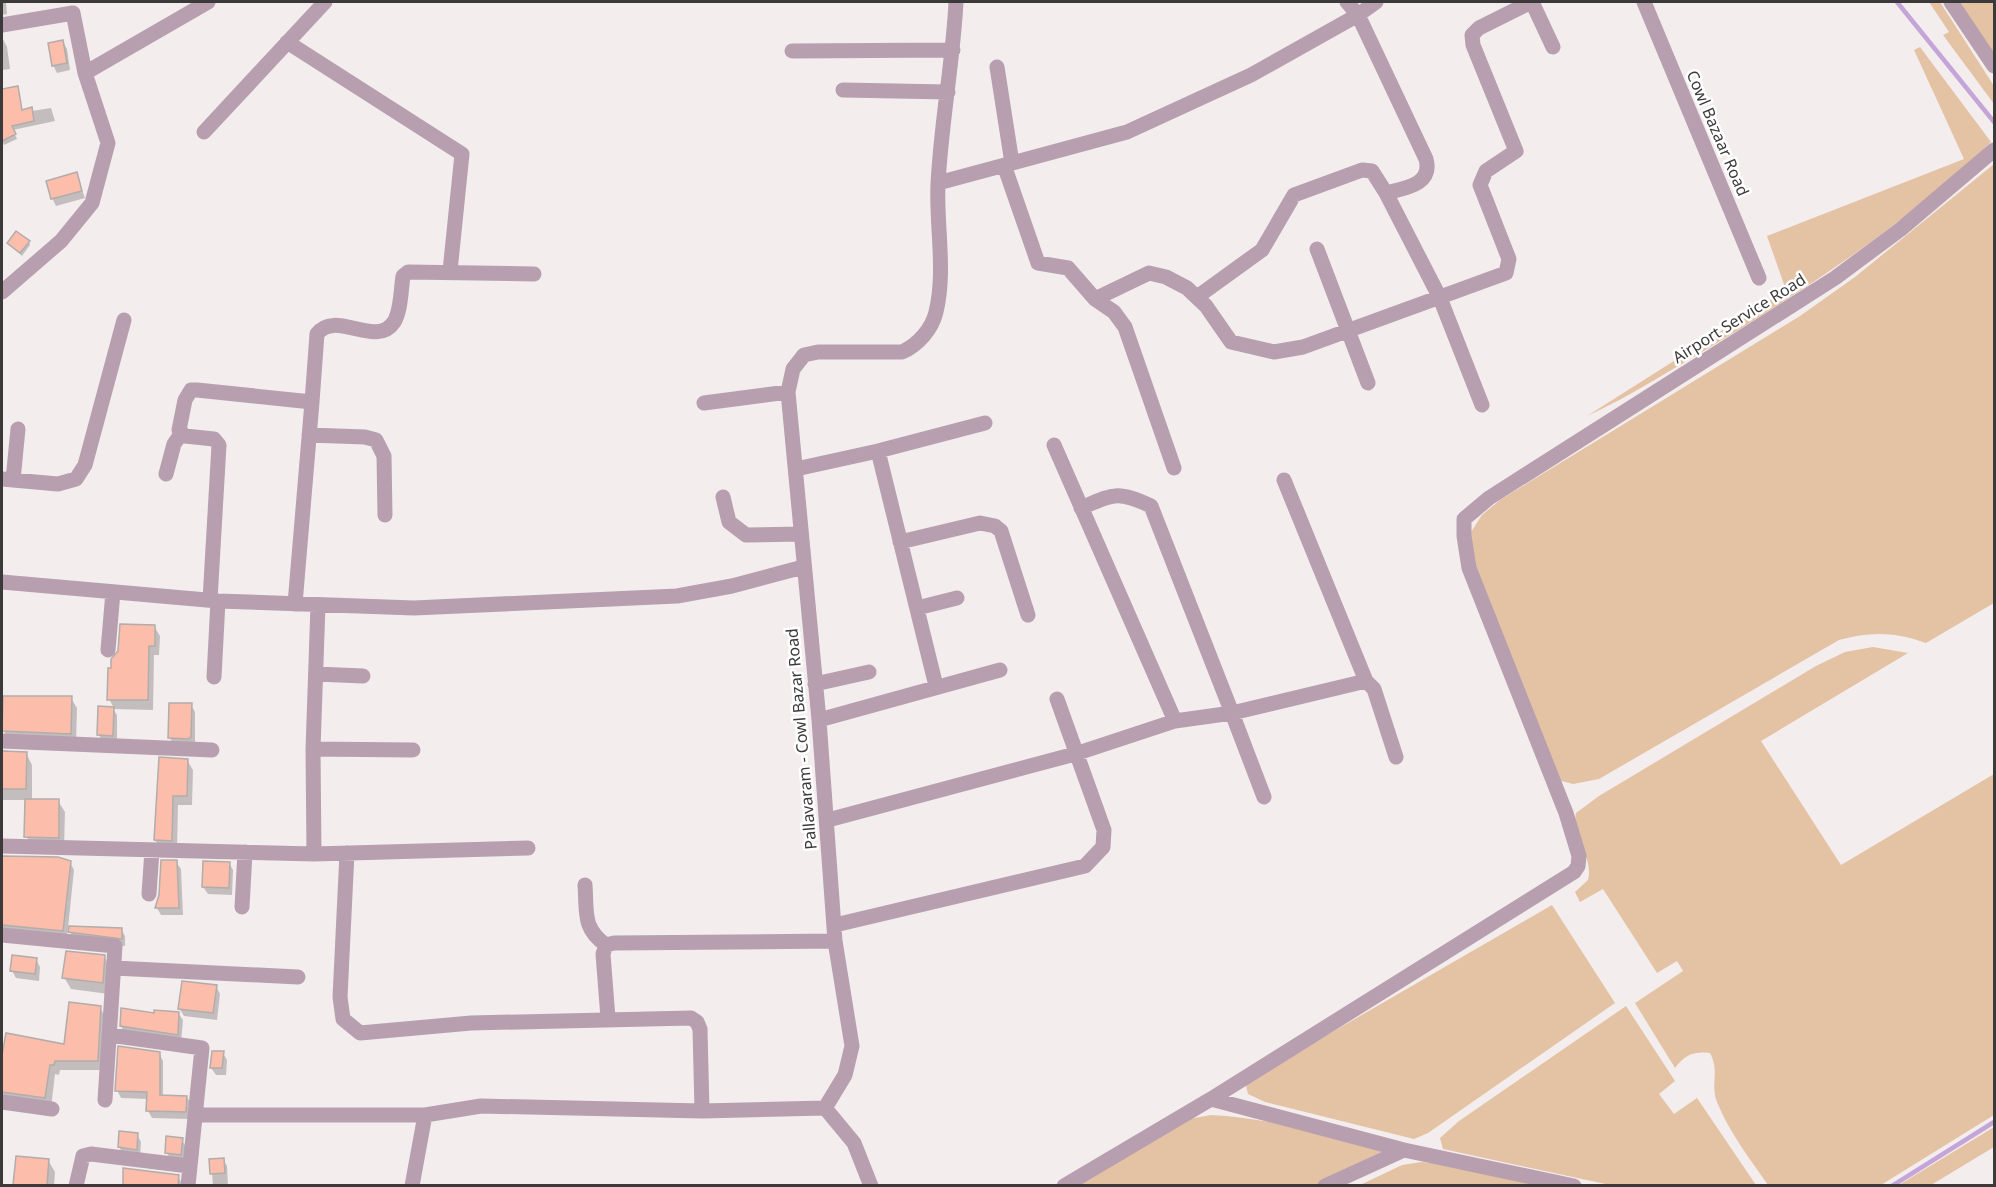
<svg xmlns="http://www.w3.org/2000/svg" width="1996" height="1187" viewBox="0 0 1996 1187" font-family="'Noto Sans',sans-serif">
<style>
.green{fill:#e4c2a4}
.shadow{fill:#0003}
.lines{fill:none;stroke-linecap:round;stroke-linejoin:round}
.stream{stroke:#c4a5d8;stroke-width:4.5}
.building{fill:#fdbdab;stroke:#b2acaa;stroke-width:1.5}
.minor{stroke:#b79faf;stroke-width:15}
.labels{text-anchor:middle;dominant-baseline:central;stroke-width:5;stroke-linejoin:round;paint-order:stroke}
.street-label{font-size:16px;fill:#3b3939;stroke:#fff}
</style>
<rect width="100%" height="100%" fill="#f4edee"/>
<path class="green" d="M1929,2h11l54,84v18l-51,-69 6,-3z
M1956,2h38v51l-16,-16z
M1920,47l71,95c-83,81 -185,147 -284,207 -40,23 -78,48 -120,67l199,-126 -19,-54 197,-77 -50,-109z
M1994,164v439l-68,40c-30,-11 -56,-12 -87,-3l-240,139 -26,5 -19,-5 -86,-209 1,-35 13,-20 18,-15 300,-184 55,-39z
M1873,647l35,6 -147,88 80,124 153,-91v341l-113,70h-113c-18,-26 -39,-53 -51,-83 -7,-18 3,-30 -7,-49 -17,-2 -25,2 -35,15l-40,-65 48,-32 -6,-10 -20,12 -54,-84 -23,13 -5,-10 13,-12c6,-24 -17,-43 -12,-67l23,-17 217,-130 29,-14z
M1552,905l63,98 -187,130 -14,6 -149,-37 -17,-8 -2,-8 5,-7z
M1626,1006l49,75 -16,13 15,20 23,-16 59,87h-146l-167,-36 -3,-11 19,-17z
M1211,1115c59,3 113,19 169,35l3,3 -63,32 -243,1 112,-67z
M1994,1127v20l-63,38h-32z
M1421,1162l21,2 98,22h-182l44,-21z"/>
<path class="shadow" d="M2,2h4l1,12 -5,1z
M3,39l4,8 3,22 -8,1z
M63,42l4,7 3,21 -13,3 -4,-8z
M2,105l4,10 45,-7 4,13 -42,9 4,9 -13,6 -2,-5z
M76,174l9,24 -29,8 -4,-8z
M29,242l1,3 -8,11 -13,-12z
M154,626l6,10 -1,19h-5l-1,55 -40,-1 4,6v28l-14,-1 -4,-7v-27h15l-5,-9 3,-29z
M71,698l6,10 -1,36 -67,-3 -5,-10z
M191,705l4,7v33h-21l-4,-7z
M2,750l24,3 6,12v35l26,1 7,11 -1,37 -31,-1 -7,-12v-36h-24z
M187,760l6,10 -1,35h-14l-1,45h-16l-6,-10z
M2,857l56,2 12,3 4,8 -6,58 53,1 4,7v10l-51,-7 -6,-11 -2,10 -64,-3z
M176,862l5,7 2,46h-22l-4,-7z
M229,863l4,7 -1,25 -24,-1 -5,-7z
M104,956l6,12 -1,26 -38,-5 -7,-12z
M36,959l4,8 -1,14 -23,-3 -4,-7z
M216,986l4,8 -3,26 -33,-4 -5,-8z
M100,1008l6,10 -3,52h-43l-1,5 -4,-1 -4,34 -45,-6 -4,-8v-11l6,-48 57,11z
M178,1013l5,7 -2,22 -56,-8 -4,-8 35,-12z
M159,1053l4,8v36h24l4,7 -2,15 -37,-1 -4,-7v-12l-27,-1 -4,-8z
M223,1053l4,7 -1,15h-10l-5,-7z
M137,1135l4,7 -1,15 -16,-2 -5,-8z
M182,1140l4,7 -1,15 -14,-2 -4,-7z
M17,1157l31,3 7,12 -1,14h-40z
M211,1160h12l4,6 1,20h-15z
M124,1169l54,7 5,10h-58z"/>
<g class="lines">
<path class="stream" d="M1897,2l97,120
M1892,1186l102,-64"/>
</g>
<path class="building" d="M63,40l4,23 -15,3 -4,-23z
M18,86l4,24 10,-3 2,14 -22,5 4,8 -14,7v-52z
M77,172l5,19 -31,8 -5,-18z
M16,231l14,10 -10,12 -13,-10z
M120,624l35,1v21h-6l-1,54h-41l1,-32h3v-9l7,-8z
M3,696h69l-1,38 -69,-3z
M169,703h23l-1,34 -3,2 -20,-1z
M98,706l16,1 -1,29 -16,-1z
M2,751l25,1 -1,37h-24z
M159,757l29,2 -1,37h-14l-1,45 -18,-1z
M25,799h34v39l-35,-1z
M2,856l56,1 13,4 -8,70 -61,-6z
M161,860h16l2,48h-24l4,-13z
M203,861l27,1 -1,26 -27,-1z
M69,926l53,2v11l-54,-7z
M66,951l39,4 -2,28 -41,-5z
M12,955l25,3 -2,16 -25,-3z
M182,981l35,4 -4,28 -35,-4z
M69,1002l32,4 -3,55h-43l-1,4h-4l-5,33 -43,-6v-37l4,-22 58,11z
M121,1008l33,5v-3l25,2 -1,23 -58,-9z
M118,1046l42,6v43l27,1 -1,16 -40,-1 1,-19 -32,-1z
M212,1051h12l-2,17h-12z
M119,1131l19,2 -1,17 -19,-3z
M166,1136l17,2 -2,17 -16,-2z
M16,1156l33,3 -2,26h-34z
M224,1158l1,15 -15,1 -1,-15z
M123,1168l56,7 -1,10h-55z"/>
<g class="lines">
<path class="minor" d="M1532,2l21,45
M1644,2l115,276
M1951,2l43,64
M2,25l71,-12 12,60 23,70 -16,60 -31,38 -59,51
M287,42l175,112 -12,117
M792,51l161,-1
M997,67l15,96
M85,73l123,-71
M843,90l105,2
M204,132l121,-130
M1004,165l34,98 30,5 27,31 19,13 11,15 49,141
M938,183l189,-51 124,-57 107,-60 18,-13
M1386,193l54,105 42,107
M1317,249l51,134
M1197,297l65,-47 32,-55 68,-25 10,1 14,22c19,-5 47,-8 40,-34l-68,-144 -11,-13
M1095,299l54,-26 17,4 21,11 19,18 25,36 43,10 29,-5 203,-74 3,-14 -29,-74 6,-14 30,-20 -43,-106 -1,-10 7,-7 52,-26
M312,402l5,-68c18,-25 59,15 77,-12 7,-11 7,-33 9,-46l5,-4 126,2
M704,403l84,-11
M309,435l56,2 11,3 8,16 1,59
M1054,445l121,276
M878,451l58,235
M796,469l82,-18 107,-28
M166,474l8,-30 7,-10
M2,479l56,5 18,-5 9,-14 39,-145
M13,480l5,-51
M1284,480l82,201
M723,497l6,25 17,13 55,-1
M900,542l80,-19 15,3 6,5 27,84
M2,582l216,19 196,7 263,-12 55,-10 71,-19
M210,600l9,-155 -5,-6 -29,-3 -6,-6 6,-30 6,-10h6l115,12 -17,202
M917,608l40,-10
M108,650l5,-58
M316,674l47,2
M214,677l4,-76
M815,684l54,-12
M819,720l181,-50
M2,741l210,9
M313,749l100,1
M1264,797l-32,-84 134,-32 8,8 22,68
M828,820l247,-66 100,-33 57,-8 -81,-207c-33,-16 -38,-12 -70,2
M2,846l312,8 214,-6
M347,853l-7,144 3,22 17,14 111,-10 220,-5 6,4 3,7 2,82
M314,854l-1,-105 5,-144
M585,885c2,27 -3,43 21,60
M149,894l3,-44
M242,907l3,-55
M835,925l250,-59 18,-19 1,-17 -47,-131
M2,935l113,11 -10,154
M114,968l184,9
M608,1018l-5,-64 3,-9 8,-2 221,-2
M110,1035l92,13 -14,138
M1211,1099l193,51
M2,1102l50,7
M825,1108l29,35 17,43
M195,1115h230
M76,1186l7,-30 8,-2 98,12
M412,1186l13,-71 56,-9 221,5 123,-3 20,-33 7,-29 -17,-105 -16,-221 -31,-328 5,-23 11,-14 14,-3h84c16,-7 30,-23 34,-40 10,-41 0,-87 2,-128 3,-61 15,-122 18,-182
M1064,1186l147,-87 363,-227 4,-6 1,-10 -13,-43 -97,-245 -5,-32v-17l25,-21 346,-220 66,-49 93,-79
M1325,1186l79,-36 170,36"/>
</g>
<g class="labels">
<g class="street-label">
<text transform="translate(1718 133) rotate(67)">Cowl Bazaar Road</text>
<text transform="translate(1739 318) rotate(-32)">Airport Service Road</text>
<text transform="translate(801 739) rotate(-95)">Pallavaram - Cowl Bazar Road</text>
</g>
</g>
<rect width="1996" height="1187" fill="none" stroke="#3b3939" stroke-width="6"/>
</svg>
